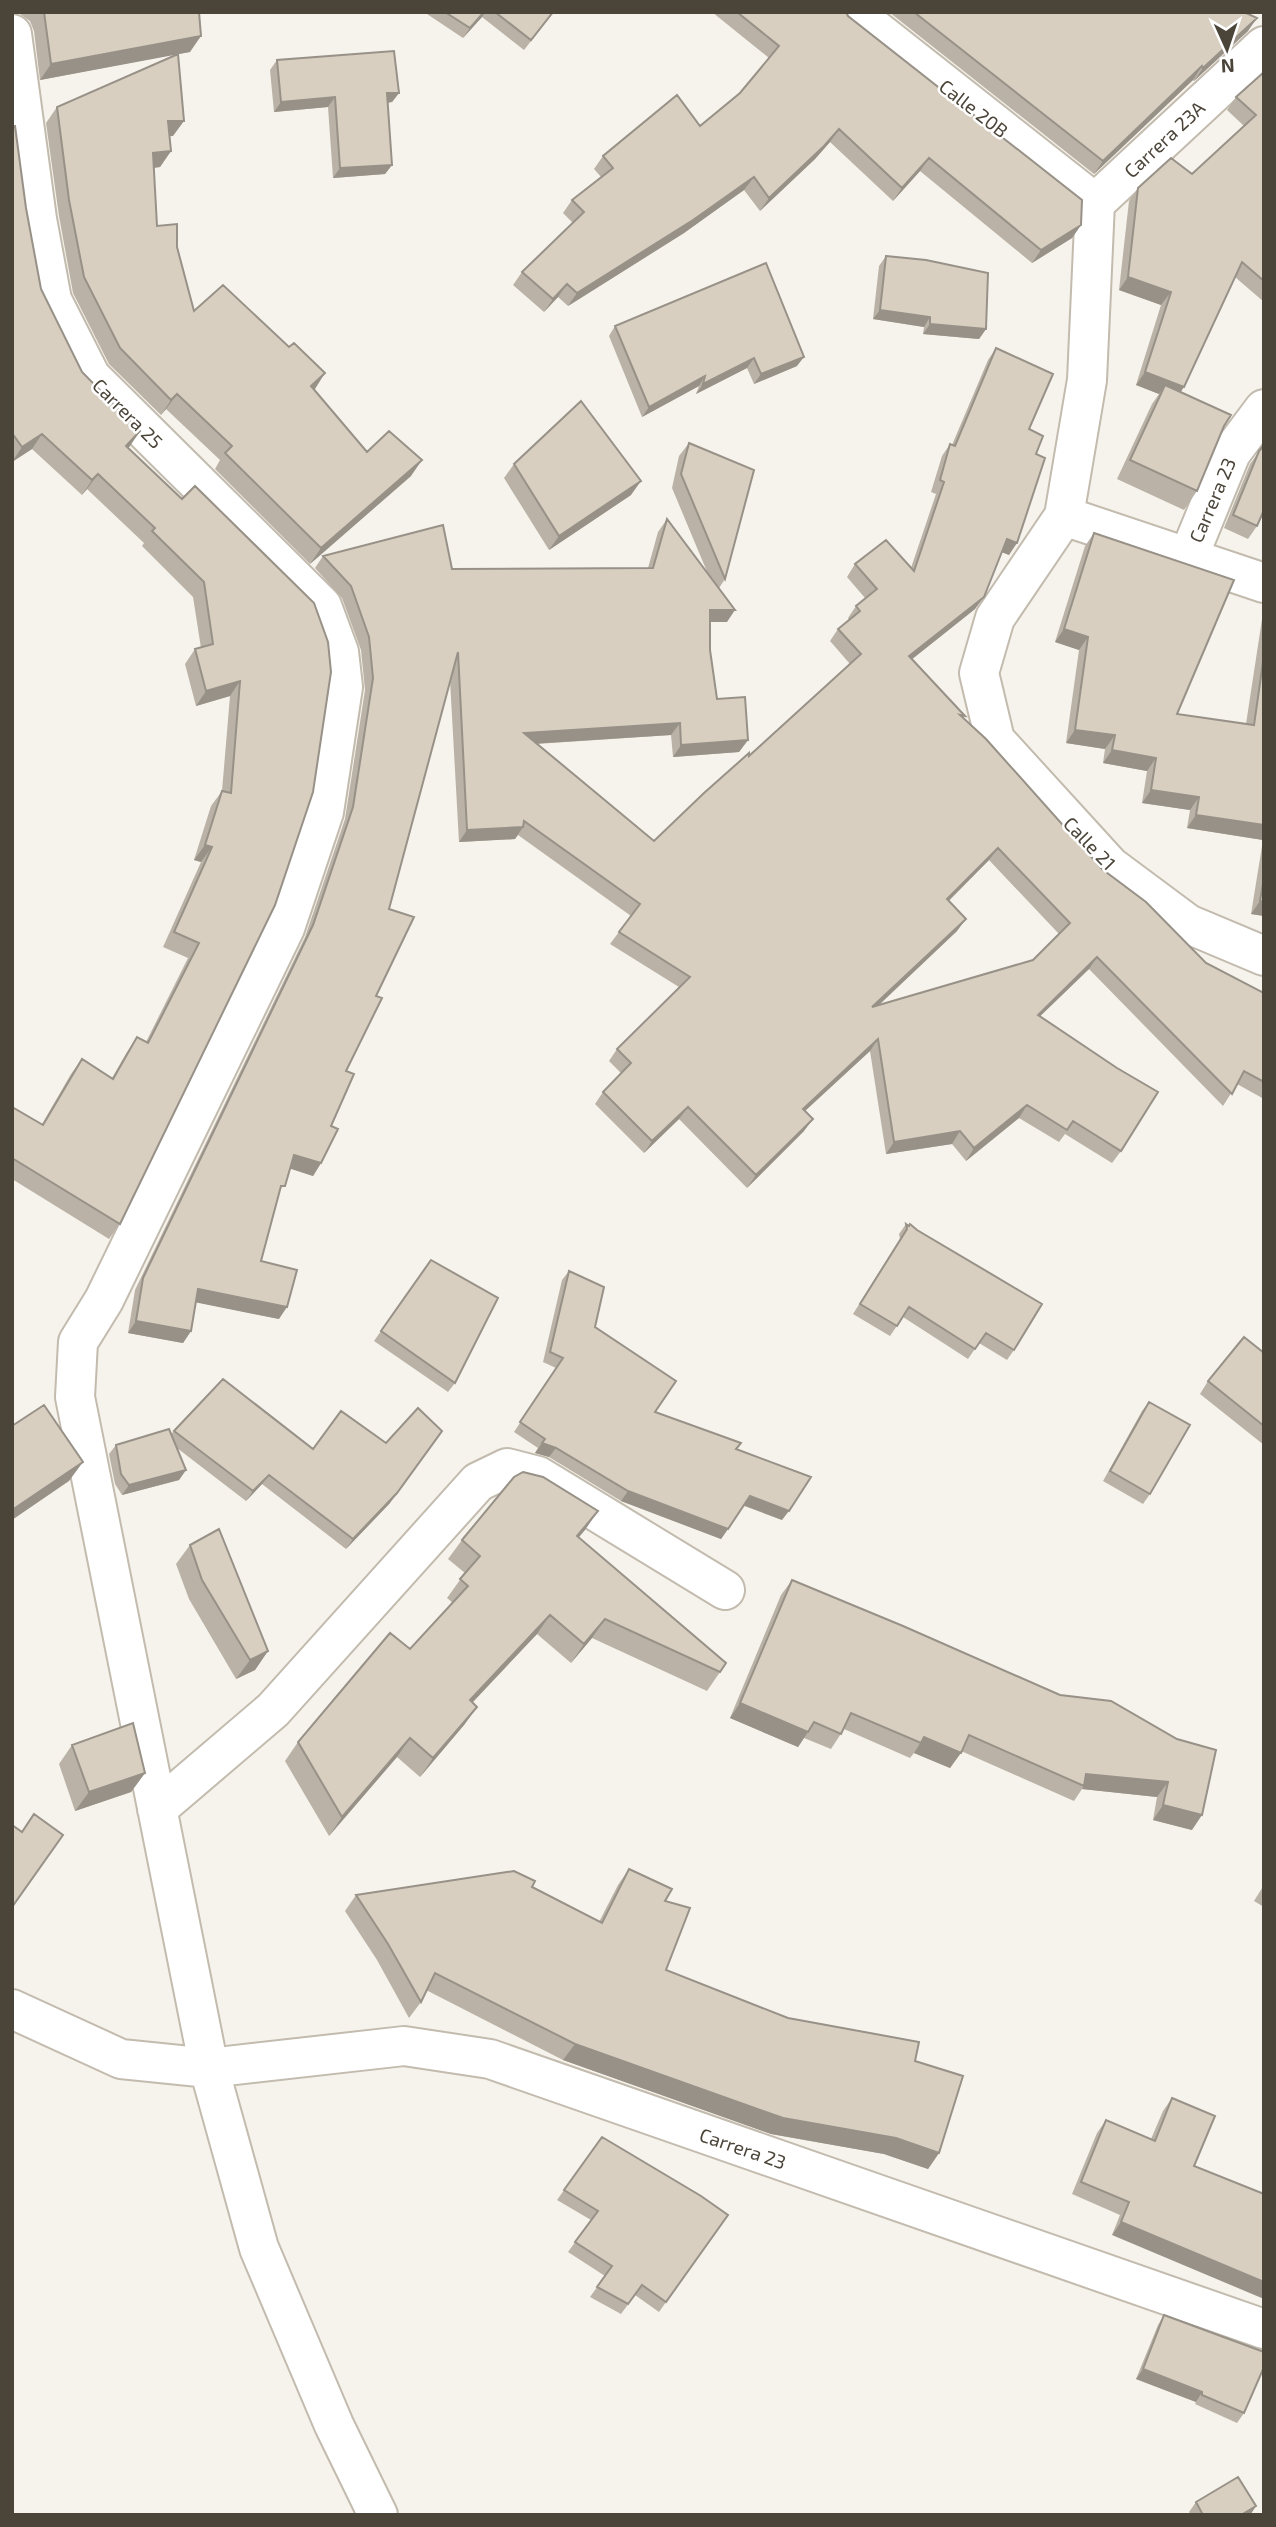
<svg xmlns="http://www.w3.org/2000/svg" width="1276" height="2527" viewBox="0 0 1276 2527" font-family="'Exo 2',sans-serif">
<style>
.lines{fill:none;stroke-linecap:round;stroke-linejoin:round}
.minor-casing{stroke:#c2bbae;stroke-width:42}
.minor{stroke:#fff;stroke-width:38}
.wall{fill:#bab2a6;fill-rule:evenodd}
.shaded-wall{fill:#979187}
.building{fill:#d8cfc1;stroke:#979187;stroke-width:2;fill-rule:evenodd}
.labels{text-anchor:middle;dominant-baseline:central;stroke-width:5;stroke-linejoin:round;paint-order:stroke}
.street-label{font-size:19px;fill:#4b4439;stroke:#fff}
</style>
<rect width="100%" height="100%" fill="#f6f3ec"/>
<g class="lines">
<defs>
<path id="minor" d="M853,12l242,191
M12,34l25,185 15,81 39,77 231,229 17,46 4,35 -19,125 -39,116 -181,372 -26,42 -3,55 134,671 50,180 75,177 44,90
M1095,203l-8,177 -23,136 -69,102 -16,55 16,67 115,126 78,58 76,32
M1095,203l169,-157
M1064,516l200,67
M1188,558l43,-105 33,-44
M157,1809l116,-99 205,-228 29,-14 31,8 187,114
M12,2009l109,50 88,9 195,-22 86,13 774,270"/>
</defs>
<use href="#minor" class="minor-casing"/>
<use href="#minor" class="minor"/>
</g>
<path class="wall" d="M12,12h187l-9,40 -12,2 -5,82h-4l2,15 -11,16 -6,1 3,58 20,21 17,64 120,78 53,63 44,24 -101,88 -95,-95 5,-9 -54,-51 -5,6 -52,-51 -36,-71 -14,-77 -13,-93 11,-16 119,-53 -136,26 -6,-49 -4,-10 -10,-7z
M424,12h130l-30,38 -42,-33 -19,21z
M712,12h134l2,4 233,209 -9,13 -40,25 -112,-92 -27,30 -63,-59 -15,17 -55,52 -16,-21 -60,43 -116,73 -10,-9 -14,15 -31,-27 9,-13 51,-49 -10,-10 9,-13 29,-23 -7,-8 9,-13 97,-30 40,-33 29,-35z
M889,12h355l4,19 -54,50 -1,-1 -99,94z
M277,60l122,33 -7,9 -4,1 4,62 -7,9 -52,4 -5,-71 -54,5 -4,-42z
M1264,72v230l-29,-25 -54,115 43,34 -27,65 -13,19 -67,-31 35,-75 7,-10 -23,-9 25,-80 -42,-15 10,-89 9,-13 54,-14 52,-48 -17,-16 9,-13z
M12,127l29,162 41,83 48,74 -2,2 54,51 132,104 -194,621 -11,15 -97,-60v-72l30,17 29,-50 11,-15 30,19 15,-26 10,-15 9,5 42,-84 -25,-11 38,-85 -7,-2 17,-54 11,-15 8,-95 -34,10 -11,-42 10,-15 6,-1 -8,-51 -51,-51 2,-3 -57,-54 -5,6 -50,-46 -20,13z
M886,256l100,73 -7,10 -56,-5 1,-7 -51,-8 6,-53z
M615,326l182,40 -43,18 -7,-16 -51,26 3,-8 -57,31 -33,-81z
M996,348l33,81 7,25 -27,101 -7,-3 -27,57 -63,50 51,59 139,151 104,94 58,30v106l-27,-15 -14,22 -134,-137 -49,47 81,135 -9,12 -47,-29 -6,8 -40,-24 -53,43 -14,-17 -66,10 -16,-103 -65,60 -1,20 -57,57 -68,-69 -35,34 -49,-49 8,-12 18,-19 -12,-12 8,-12 62,-62 -69,-43 21,-28 -113,-81 -3,4 -56,3 -9,-162 -61,229 -13,87 -30,75 -25,92 -8,13 -23,-8 -12,27 -17,66 18,58 -83,-17 -5,29 -8,12 -55,-10 7,-43 170,-353 40,-118 20,-129 -4,-40 -19,-52 -27,-30 8,-12 129,13 196,-1 10,-36 9,-13 41,55 -36,-86 7,-32 10,-13 36,136 -6,9 8,34h-17v28l7,49 31,41 -9,12 -66,5 -2,-22 -135,9 118,97 196,-177 -20,-23 8,-12 11,-9 -1,-2 8,-12 9,-8 -18,-21 8,-13 56,4 25,-74 -5,-2 11,-36 8,-12 2,1 36,-85zM989,860l70,74 -26,26 -154,45 78,-74 -8,-30z
M1264,445l-7,81 -9,13 -24,-11 26,-64z
M514,464l117,31 -82,55 -45,-72z
M1094,533l83,181 69,10 18,-118v310l-13,-2 12,-74 -76,-12 3,-18 -48,-7 5,-32 -44,-8 2,-14 -39,-6 13,-93 -24,-8 30,-96z
M906,1224l108,126 -7,10 -28,-17 -11,16 -65,-42 -13,19 -37,-22 47,-75 -1,-5z
M431,1260l24,123 -7,9 -74,-51z
M569,1271l26,56 60,85 81,37 46,71 -38,-14 -23,33 -100,-38 -72,-44 -14,-4 3,-5 -24,-16 42,-64 -13,-6 19,-82z
M1264,1353v92l-64,-51 8,-13z
M1149,1402l1,92 -7,10 -40,-23 39,-70z
M174,1431l139,18 77,54 -44,46 -84,-65 -16,17 -69,-53 9,22 -7,10 -57,15 -7,-11 -6,-30 7,-9 55,-11z
M598,1511l-20,26 142,135 -13,19 -115,-53 -21,25 -34,-29 -65,68 5,5 -13,18 -44,52 -23,-20 -68,79 -44,-75 13,-19 112,-93 43,-46 -6,-5 18,-25 -17,-14 14,-19z
M190,1545l78,106 -13,19 -19,9 -47,-80 -13,-35z
M792,1580l268,115 117,44 15,91 -39,-10 4,-23 -75,-8 -8,12 -113,-50 -11,17 -36,-15 -4,5 -66,-29 -13,20 -27,-11 -6,9 -68,-29 51,-123z
M72,1745l73,28 -14,19 -56,19 -16,-47z
M629,1869l36,32 1,69 122,48 127,43 24,92 -11,16 -44,-15 -113,-20 -208,-74 -137,-70 -5,12 -12,16 -32,-58 -32,-49 11,-16 176,-8 67,35 19,-37z
M1264,1885v22l-10,-6z
M1172,2098l43,18 -103,119 8,-20 -48,-21 25,-61 9,-13 45,19 12,-28z
M602,2137l126,78 -69,97 -24,-17 -14,19 -31,-17 15,-21 -37,-24 23,-32 -34,-20z
M1164,2315l80,98 -7,10 -42,-19 1,-2 -60,-23 22,-54z
M1196,2502l60,4 -6,9h-59l-2,-3z"/>
<path class="shaded-wall" d="M484,12h1l-3,5 -19,21 7,-10z
M1257,18l-9,13 -54,50 9,-13z
M201,36l-11,16 -150,28 11,-16z
M1202,66l-9,14 -99,94 9,-13z
M387,93h12l-7,9 -12,1z
M335,97l-7,10 -54,5 7,-10z
M168,121h16l-11,15 -16,1z
M839,129l-9,13 -15,17 -55,52 9,-13z
M171,151l-11,16 -18,2 11,-16z
M929,158l-9,13 -27,30 9,-13z
M392,165l-7,9 -52,4 7,-10z
M754,177l-10,13 -60,43 -116,73 9,-13z
M1081,225l-9,13 -40,25 9,-13z
M1128,277l43,15 -10,13 -42,-15z
M567,284l-9,13 -14,15 9,-13z
M880,310l50,7 -6,10 -51,-8z
M930,324l56,5 -7,10 -56,-5z
M804,357l-7,9 -43,18 7,-10z
M754,358l-7,10 -51,26 7,-10z
M1145,372l39,15 -9,13 -10,-15 -6,9 -23,-9z
M325,373l-10,16 -15,13 11,-16z
M705,376l-6,10 -57,31 7,-10z
M177,394l-11,15 -5,6 10,-15z
M140,431l-10,15 -15,15 11,-15z
M42,434l-10,15 -20,13 10,-15z
M422,460l-11,16 -101,88 11,-16z
M98,474l-11,15 -5,6 10,-15z
M641,481l-10,14 -82,55 10,-14z
M1007,539l10,4 -8,12 -10,-4z
M984,597l-9,12 -74,59 8,-12z
M710,610h25l-8,12h-25z
M1064,629l24,8 -9,13 -24,-8z
M240,681l-10,15 -34,10 10,-15z
M680,723l-9,12 -156,10 9,-12z
M1075,730l40,5 -10,14 -39,-6z
M748,740l-9,12 -66,5 8,-12z
M1112,750l44,8 -9,13 -44,-8z
M1151,790l48,7 -9,13 -48,-7z
M1196,815l68,10v13l-1,2 -76,-12z
M523,827l-8,12 -56,3 8,-12z
M205,845l7,2 -11,15 -7,-2z
M998,848l-9,12 -51,51 9,-12z
M1260,901l4,1v14l-13,-2z
M966,919l-9,12 -93,88 8,-12z
M1097,957l-8,12 -60,58 9,-12z
M878,1039l-8,12 -76,70 9,-12z
M1027,1105l-8,13 -53,43 8,-13z
M688,1107l-9,12 -35,34 8,-12z
M813,1119l-9,12 -57,57 9,-13z
M960,1131l-8,13 -66,10 8,-12z
M294,1155l27,8 -8,13 -28,-9z
M198,1289l89,18 -8,12 -90,-18z
M136,1321l55,10 -8,12 -55,-10z
M442,1431l-52,72 -44,46 7,-10z
M542,1443l14,5 -7,9 -14,-4z
M83,1462l-14,19 -57,39v-10z
M186,1470l-7,10 -57,15 7,-10z
M269,1475l-7,9 -16,17 7,-10z
M628,1491l100,38 -7,10 -100,-38z
M750,1496l39,15 -7,9 -39,-15z
M598,1511l-13,19 -21,25 13,-19z
M550,1615l-13,19 -80,85 13,-19z
M605,1619l-13,19 -21,25 13,-19z
M268,1651l-13,19 -19,9 14,-19z
M740,1703l68,29 -10,15 -68,-29z
M477,1707l-13,18 -44,52 13,-19z
M924,1737l37,16 -11,15 -36,-15z
M410,1738l-13,19 -68,79 13,-19z
M145,1773l-14,19 -56,19 14,-19z
M1086,1774l82,8 -11,15 -75,-8 2,-3z
M1163,1805l39,10 -10,15 -39,-10z
M575,2044l321,94 43,15 -11,16 -44,-15 -113,-20 -208,-74z
M1121,2222l143,60v17l-152,-64z
M1143,2369l59,23 -6,10 -60,-23z
M1256,2506l-6,9h-9z"/>
<path class="building" d="M44,12h155l2,24 -150,28z
M445,12h39l-14,16z
M495,12h58l-22,28z
M737,12h109l2,4 234,184 -1,25 -40,25 -112,-92 -27,30 -63,-59 -15,17 -55,52 -15,-21 -61,43 -116,73 -10,-9 -14,15 -31,-27 62,-60 -12,-12 41,-32 -10,-12 74,-61 23,31 40,-33 39,-47z
M914,12h330l13,6 -54,50 -1,-2 -99,95z
M394,51l5,42h-12l5,72 -52,3 -5,-71 -54,5 -4,-42z
M178,54l6,67h-16l3,30 -18,2 4,73 20,-2v23l17,64 29,-26 66,62 5,-4 31,30 -14,13 56,66 22,-21 33,29 -101,88 -96,-95 7,-7 -55,-52 -6,6 -51,-52 -36,-71 -15,-77 -12,-93z
M1264,72v209l-22,-19 -58,125 -39,-15 26,-80 -43,-15 10,-89 33,-30 21,16 64,-59 -20,-18z
M15,126l11,82 15,81 41,83 58,59 -14,15 56,53 13,-13 119,117 14,39 3,30 -18,120 -38,113 -155,319 -108,-66v-51l31,18 39,-66 31,20 24,-42 11,6 51,-100 -25,-11 38,-85 -7,-2 17,-54 9,2 9,-112 -34,10 -11,-42 18,-5 -9,-62 -52,-51 3,-3 -57,-54 -6,6 -50,-46 -20,13 -10,-14v-306z
M886,256l40,4 62,13 -2,56 -56,-5v-7l-50,-7z
M766,263l38,94 -43,17 -7,-16 -51,26 2,-8 -56,31 -34,-81z
M996,348l57,26 -24,55 14,7 -7,18 9,4 -28,85 -10,-4 -23,58 -75,59 56,60 -5,-1 26,24 116,130 44,33 60,61 58,30v89l-20,-11 -12,23 -135,-137 -59,58 79,53 41,24 -37,59 -48,-30 -6,9 -40,-25 -53,43 -14,-17 -66,11 -16,-103 -75,70 10,10 -57,56 -68,-68 -36,34 -49,-49 28,-29 -14,-14 73,-72 -71,-45 21,-28 -116,-83 -1,6 -56,3 -9,-178 -69,257 25,8 -38,79 6,2 -36,73 8,3 -23,52 7,3 -17,34 -27,-8 -9,31h-4l-20,75 36,9 -10,37 -89,-18 -7,42 -55,-10 7,-43 170,-353 40,-118 20,-129 -4,-41 -18,-51 -28,-30 120,-31 9,44 201,-1 14,-49 68,91h-25v40l7,49 28,-2 3,43 -67,5 -1,-22 -156,10 130,108 50,-48 45,-40v3l112,-102 -23,-25 22,-18 -4,-5 21,-17 -22,-25 31,-24 28,31 30,-89 -4,-2 10,-36 5,2zM998,848l72,75 -37,37 -161,47 94,-88 -19,-20z
M1165,385l66,30 -7,11 -27,65 -67,-31z
M581,401l60,80 -82,55 -45,-72z
M689,443l65,27 -29,109 -44,-105z
M1264,445v65l-7,16 -24,-11 26,-64z
M1094,533l140,47 -57,134 77,11 10,-70v170l-68,-10 3,-18 -48,-7 5,-32 -44,-8 3,-15 -40,-5 13,-93 -24,-8z
M1264,878v24l-4,-1z
M906,1224l3,2 1,-2 7,6 125,74 -28,46 -28,-17 -11,16 -66,-42 -12,19 -37,-22 47,-75z
M431,1260l67,38 -43,85 -74,-52z
M569,1271l35,16 -9,40 81,54 -21,31 86,31 -5,6 75,28 -22,34 -39,-15 -22,33 -100,-38 -72,-43 -14,-5 3,-4 -25,-17 43,-64 -13,-6z
M1244,1337l20,16v73l-56,-45z
M223,1379l90,70 28,-38 45,32 32,-35 24,23 -45,62 -44,46 -84,-64 -16,16 -79,-60z
M1149,1402l41,23 -40,69 -40,-23z
M44,1405l39,57 -71,48v-84z
M169,1429l17,41 -57,15 -8,-11 -5,-29z
M523,1472l20,5 55,34 -21,25 149,127 -6,9 -115,-53 -21,25 -34,-29 -80,85 7,7 -44,51 -23,-20 -68,79 -44,-75 92,-109 20,16 58,-63 -8,-7 20,-23 -18,-16 52,-63z
M219,1529l49,122 -18,9 -48,-80 -12,-35z
M792,1580l111,46 157,69 51,6 66,38 39,11 -14,65 -39,-10 5,-23 -82,-8 -2,12 -115,-51 -8,18 -37,-16 -3,6 -70,-30 -10,21 -27,-12 -6,10 -68,-29z
M133,1723l12,50 -56,19 -17,-47z
M34,1814l29,21 -51,72v-82l10,7z
M629,1869l43,20 -7,12 25,7 -24,62 122,48 131,24 -4,19 48,15 -24,77 -43,-15 -113,-20 -208,-74 -140,-71 -14,29 -33,-58 -32,-49 158,-24 21,10 -3,6 70,36z
M1172,2098l43,18 -21,50 70,28v88l-143,-60 8,-20 -48,-20 25,-62 49,21z
M602,2137l99,59 27,19 -62,87 -24,-17 -14,19 -31,-17 15,-21 -37,-24 23,-31 -34,-21z
M1164,2315l100,37v15l-20,46 -42,-18v-3l-59,-23z
M1238,2477l18,29 -15,9h-38l-7,-13z"/>
<g class="labels">
<g class="street-label">
<text transform="translate(974 108) rotate(38)">Calle 20B</text>
<text transform="translate(1164 139) rotate(-43)">Carrera 23A</text>
<text transform="translate(128 413) rotate(45)">Carrera 25</text>
<text transform="translate(1212 500) rotate(-67)">Carrera 23</text>
<text transform="translate(1090 843) rotate(46)">Calle 21</text>
<text transform="translate(743 2148) rotate(19)">Carrera 23</text>
</g>
</g>
<rect width="1276" height="2527" fill="none" stroke="#4b4439" stroke-width="28"/>
<g transform="translate(1227 49) rotate(177)" stroke="#ffffff" stroke-width="5" paint-order="stroke">
<path d="M0-5L12 26L0 18L-12 26Z" fill="#4b4439"/>
<text y="-10" font-size="19" font-weight="bold" text-anchor="middle" fill="#4b4439">N</text>
</g>
</svg>
